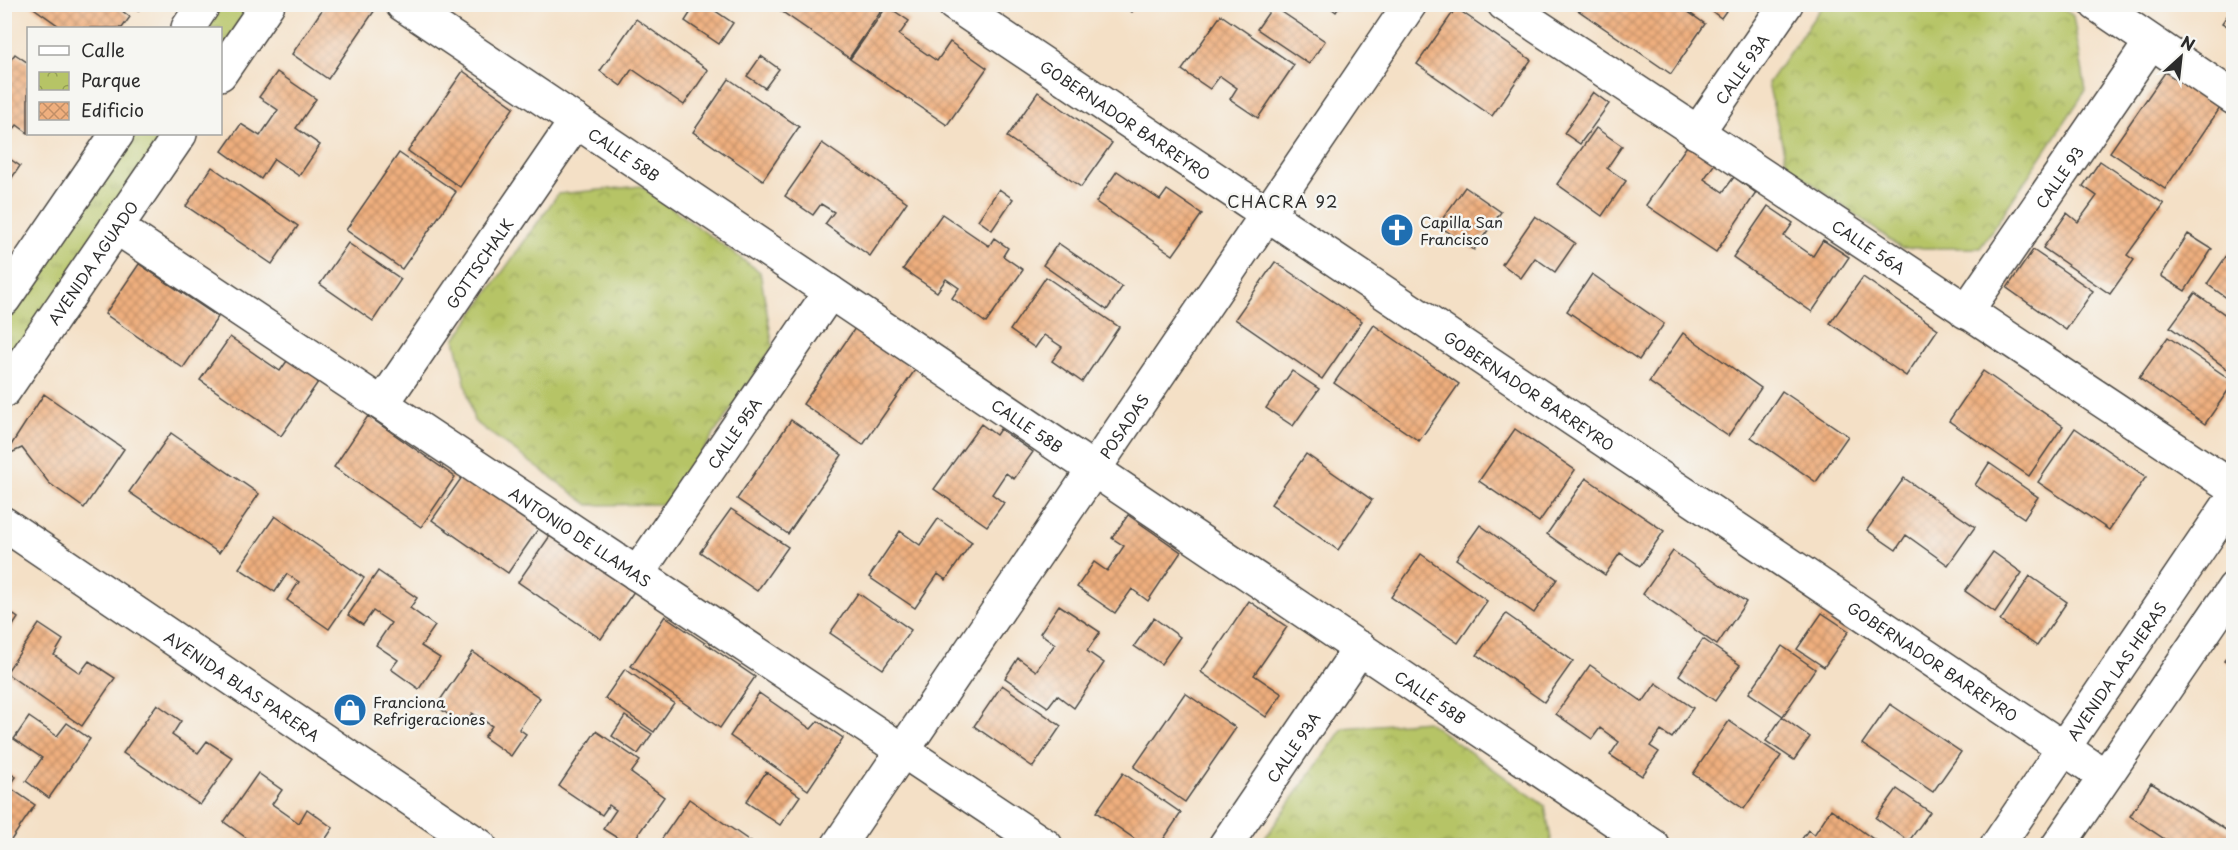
<svg xmlns="http://www.w3.org/2000/svg" width="2238" height="850" viewBox="0 0 2238 850" font-family="'Playpen Sans',sans-serif">
<style>
.grass{fill:url(#grass-tufts);stroke:#707848;stroke-width:1.5}
.park{fill:url(#park-crowns);stroke:#707848;stroke-width:1.5}
.building{fill:url(#building-cross-hatch)}
.lines{fill:none;stroke-linecap:round;stroke-linejoin:round}
.street-casing{stroke:#494642;stroke-width:36}
.secondary-casing{stroke:#494642;stroke-width:36}
.primary-casing{stroke:#494642;stroke-width:36}
.street{stroke:#fff;stroke-width:33}
.secondary{stroke:#fff;stroke-width:33}
.primary{stroke:#fff;stroke-width:33}
.labels{text-anchor:middle;dominant-baseline:central;stroke-width:5;stroke-linejoin:round;paint-order:stroke}
.street-label{font-size:15px;fill:#2b2b2b;stroke:#f6f6f2}
.poi-label{font-size:15px;fill:#2b2b2b;stroke:#f6f6f2;text-anchor:start}
.neighbourhood-label{font-size:16px;letter-spacing:1.5px;fill:#2b2b2b;stroke:#f6f6f2}
</style>
<defs>
<pattern id="grass-tufts" width="24" height="20" patternUnits="userSpaceOnUse" patternTransform="scale(1.5)"><rect width="24" height="20" fill="#b6c466"/><path d="M3 7l-1-3M5 7V3M7 7l1-3M15 17l-1-3M17 17v-4M19 17l1-3" fill="none" stroke="#949f54"/></pattern>
<pattern id="park-crowns" width="20" height="18" patternUnits="userSpaceOnUse" patternTransform="scale(1.5)"><rect width="20" height="18" fill="#b6c466"/><path d="M2 6a3 3 0 1 1 6 0M12 15a3 3 0 1 1 6 0" fill="none" stroke="#949f54"/></pattern>
<pattern id="building-cross-hatch" width="8" height="8" patternUnits="userSpaceOnUse" patternTransform="scale(1.5)"><rect width="8" height="8" fill="#efaf7e"/><path d="M0 0l8 8M0 8l8-8" fill="none" stroke="#c28f67"/></pattern>
</defs>
<rect width="100%" height="100%" fill="#f6f6f2"/>
<filter id="ink" filterUnits="userSpaceOnUse"><feTurbulence type="fractalNoise" baseFrequency=".0167" numOctaves="2"/><feDisplacementMap in="SourceGraphic" scale="12" xChannelSelector="R" yChannelSelector="G"/><feConvolveMatrix kernelMatrix="1 2 1 2 8 2 1 2 1" color-interpolation-filters="sRGB"/></filter>
<filter id="wash" filterUnits="userSpaceOnUse"><feTurbulence type="fractalNoise" baseFrequency=".008" numOctaves="4" result="noise"/><feDisplacementMap in="SourceGraphic" scale="24" xChannelSelector="R" yChannelSelector="G"/><feGaussianBlur stdDeviation="1.35" result="paint"/><feColorMatrix in="noise" values="0 0 0 0 0 0 0 0 0 0 0 0 0 0 0 0 0 1.4 0 .05"/><feComposite in="paint" operator="in"/></filter>
<g filter="url(#wash)">
<rect width="100%" height="100%" fill="#f4e0c6"/>
<path class="grass" d="M211,5h43l-33,50 -1,-27h-25z
M124,134h43l-162,240v-63z"/>
<path class="park" d="M2058,4l15,12 13,74 -106,158h-79l-114,-83 -19,-82 55,-78z
M641,186l119,86 13,75 -106,157 -78,1 -115,-84 -19,-82 103,-145z
M1427,721l118,85 7,39h-292l83,-117z"/>
<g id="blocks">
<path class="building" d="M28,4h85l17,13 -8,11h-60z
M129,4h14l-5,7z
M326,4h53l-51,75 -36,-25z
M696,4h9l28,19 -14,21 -34,-23z
M771,4l82,1 33,-1 -37,54z
M1120,4h17l-5,8z
M1326,4h15l-5,8z
M1569,4h108l28,20 -34,50z
M1702,4h29l-10,14z
M887,6l22,15 -10,14 38,26 13,-19 37,26 -40,57 -97,-66z
M1273,6l52,35 -16,23 -52,-35z
M2234,6v24l-12,-7z
M1456,8l75,52 -39,56 -75,-52z
M1221,15l73,50 -36,53 -28,-19 7,-11 -17,-12 -10,13 -28,-19z
M636,19l72,51 -24,35 -52,-36 -11,17 -21,-15z
M15,54l13,9v70l-11,-8 -13,17v-74z
M761,56l18,13 -14,19 -18,-12z
M463,71l51,36 -54,80 -52,-36z
M2166,71l54,37 -55,81 -55,-37z
M277,72l39,27 -20,29 24,17 -21,31 -25,-17 -13,20 -39,-28 19,-27 19,12 18,-26 -19,-13z
M729,79l70,48 -36,53 -70,-48z
M1038,92l74,51 -31,44 -74,-50z
M1593,92l16,12 -29,40 -16,-11z
M1596,128l26,18 -15,22 19,13 -24,35 -45,-32z
M822,143l85,59 -37,54 -45,-32 9,-12 -13,-8 -8,11 -28,-19z
M1689,143l27,19 -12,17 19,13 11,-15 22,16 -40,59 -70,-47z
M399,153l57,39 -54,77 -56,-39z
M4,155l16,11 -11,16 -5,-3z
M2100,161l64,43 -37,51 7,5 -24,34 -67,-46 24,-35 11,9 19,-26 -14,-10z
M212,167l86,59 -26,38 -86,-58z
M1117,171l43,29 7,-10 35,24 -29,41 -77,-53z
M1465,187l36,25 -27,38 -36,-25z
M999,189l14,10 -21,31 -14,-10z
M1768,206l25,17 -9,13 29,20 10,-16 26,17 -37,55 -79,-55z
M942,214l47,32 5,-8 14,10 -5,8 20,14 -37,53 -34,-25 7,-10 -13,-9 -9,13 -34,-23z
M1535,216l40,27 -20,29 -20,-14 -14,20 -19,-14z
M2188,234l24,15 -27,42 -24,-15z
M348,243l53,36 -28,42 -53,-37z
M1058,243l64,44 -15,23 -64,-45z
M2234,245v58l-27,-19z
M2033,250l60,41 -27,39 -59,-42z
M1275,262l87,59 -40,58 -87,-60z
M139,264l79,53 -35,51 -78,-54z
M1592,274l72,50 -25,36 -72,-49z
M1046,277l73,50 -37,55 -30,-21 10,-14 -18,-12 -9,13 -25,-18z
M1863,277l75,52 -32,47 -76,-53z
M2195,293l39,28v53l-64,-47z
M1374,325l85,59 -40,57 -85,-58z
M855,328l60,42 -52,75 -60,-41z
M1683,333l78,55 -33,48 -79,-54z
M230,337l50,34 14,-20 31,21 -44,64 -81,-56z
M2168,337l66,45 -29,42 -66,-46z
M1292,371l27,18 -26,37 -27,-18z
M1983,371l80,55 -34,50 -80,-55z
M1782,391l66,45 -32,46 -65,-45z
M44,394l80,55 -40,59 -35,-25 -27,-35 -18,8z
M368,416l87,61 -34,50 -87,-60z
M791,420l51,35 -54,79 -51,-35z
M981,424l15,11 4,-6 33,23 -19,27 -8,-6 -14,21 12,9 -17,23 -53,-37z
M2075,428l71,49 -37,53 -71,-48z
M1515,429l60,41 -36,52 -60,-41z
M171,433l88,61 -40,59 -90,-61z
M1306,454l66,46 -34,50 -67,-46z
M1989,463l49,34 -14,21 -49,-33z
M467,470l76,52 -35,51 -76,-53z
M1586,478l78,53 -24,35 -20,-13 -15,22 -58,-41z
M1904,478l71,49 -27,38 -42,-30 -10,15 -29,-20z
M731,509l57,38 -31,44 -57,-39z
M1128,515l53,37 -33,49 -16,-12 -17,24 -38,-26 17,-25 13,9 17,-25 -12,-8z
M275,516l89,62 -35,51 -42,-29 12,-18 -12,-8 -12,18 -36,-24z
M938,519l34,23 -26,38 -8,-6 -23,34 -46,-31 31,-46 20,14z
M1480,525l77,54 -23,34 -78,-54z
M554,530l83,57 -36,52 -83,-57z
M1673,551l73,51 -29,43 -74,-51z
M1993,552l29,21 -27,39 -30,-21z
M1421,554l66,47 -29,42 -67,-46z
M378,571l39,27 -7,10 25,18 -14,20 19,12 -21,31 -28,-20 7,-9 -22,-15 15,-22 -18,-12 -10,14 -15,-10z
M2030,576l37,26 -30,44 -37,-25z
M858,593l53,37 -28,39 -53,-36z
M1249,601l38,26 -33,48 28,19 -16,23 -65,-45z
M1059,605l41,27 -13,19 17,12 -30,45 -17,-13 -9,12 -43,-29 13,-20 18,13 19,-27 -15,-11z
M4,608l14,10 -14,21z
M1822,613l27,18 -25,36 -27,-18z
M1506,614l67,47 -29,41 -67,-47z
M665,616l90,61 -35,51 -89,-62z
M1154,618l26,19 -19,27 -27,-18z
M39,624l24,16 -9,15 26,18 9,-12 26,17 -33,48 -76,-53z
M1703,639l37,26 -25,36 -36,-26z
M1782,646l33,23 -32,47 -34,-23z
M2234,646v21l-10,-6z
M473,652l67,46 -21,31 7,5 -15,22 -27,-19 8,-11 -20,-13 -8,12 -28,-19z
M1590,665l53,37 13,-19 37,25 -21,30 -11,-7 -11,15 9,6 -17,24 -32,-21 9,-13 -19,-14 -8,11 -36,-25z
M625,669l49,34 -20,29 -49,-34z
M1002,685l59,41 -28,41 -59,-41z
M759,693l52,36 7,-8 25,17 -35,52 -78,-54z
M1185,693l51,35 -51,74 -51,-35z
M157,704l24,17 -9,14 26,18 9,-12 26,17 -33,47 -77,-52z
M1890,704l71,48 -28,40 -71,-48z
M625,716l27,18 -14,20 -26,-18z
M29,717l28,19 10,-13 23,16 -41,59 -23,-17 16,-23 -28,-19z
M1782,717l28,20 -16,23 -28,-19z
M1729,721l52,35 -37,53 -51,-35z
M596,731l44,30 -9,12 33,24 -34,49 -27,-17 13,-19 -7,-5 -7,10 -43,-29z
M4,770l12,7 -7,10 26,18 -28,41h-3z
M766,772l34,24 -20,29 -34,-23z
M258,773l24,17 -10,14 27,19 8,-14 26,19 -12,18h-63l-34,-24z
M1123,773l58,40 -22,33h-14l-49,-34z
M2151,783l83,52v11h-59l-45,-30z
M1897,789l33,23 -21,29 -33,-23z
M689,799l68,47h-100z
M1831,809l52,37h-86l11,-16 6,5z"/>
</g>
</g>
<g filter="url(#ink)">
<use href="#blocks" fill-opacity="0" stroke="#494642" stroke-width="1.5"/>
<g class="lines">
<defs>
<g id="street">
<path id="s1" d="M402,4l1251,842"/>
<path id="s2" d="M954,4l1151,772"/>
<path id="s3" d="M1504,4l730,484"/>
<path d="M2096,4l138,94"/>
<path id="s4" d="M1697,133l89,-129"/>
<path id="s5" d="M116,227l930,619"/>
<path id="s6" d="M1966,312l185,-270"/>
<path id="s7" d="M382,404l194,-283"/>
<path id="s8" d="M637,574l193,-282"/>
<path id="s9" d="M838,846l572,-842"/>
<path id="s10" d="M1225,846l135,-198"/>
</g>
<g id="secondary">
<path d="M188,28l16,-24"/>
<path d="M220,74l48,-70"/>
<path d="M4,299l113,-165"/>
<path id="s11" d="M4,391l176,-257"/>
<path id="s12" d="M1997,846l237,-349"/>
<path d="M2058,846l176,-258"/>
</g>
<g id="primary">
<path id="s13" d="M4,524l476,322"/>
</g>
</defs>
<use href="#street" class="street-casing"/>
<use href="#secondary" class="secondary-casing"/>
<use href="#primary" class="primary-casing"/>
<use href="#street" class="street"/>
<use href="#secondary" class="secondary"/>
<use href="#primary" class="primary"/>
</g>
</g>
<defs>
<symbol id="church-disc" viewBox="-11 -11 22 22"><circle r="9.5" fill="#1f6fb2" stroke="#f6f6f2"/><path d="M-1.2-6h2.4v3.5h3.3v2.4h-3.3V6h-2.4V-.1h-3.3v-2.4h3.3Z" fill="#fff"/></symbol>
<symbol id="shop-disc" viewBox="-11 -11 22 22"><circle r="9.5" fill="#1f6fb2" stroke="#f6f6f2"/><path d="M-5-2.5h2.3a2.7 3.5 0 0 1 5.4 0H5L5.5 6h-11ZM-1.5-2.5h3a1.5 2.3 0 0 0-3 0Z" fill="#fff"/></symbol>
</defs>
<g fill-rule="evenodd">
<use href="#church-disc" x="1378" y="211" width="38" height="38"/>
<use href="#shop-disc" x="331" y="691" width="38" height="38"/>
</g>
<g class="labels">
<g class="street-label">
<text stroke="none"><textPath href="#s4" startOffset="78">CALLE 93A</textPath></text>
<text stroke="none"><textPath href="#s2" startOffset="207">GOBERNADOR BARREYRO</textPath></text>
<text stroke="none"><textPath href="#s1" startOffset="268">CALLE 58B</textPath></text>
<text stroke="none"><textPath href="#s6" startOffset="164">CALLE 93</textPath></text>
<text stroke="none"><textPath href="#s3" startOffset="438">CALLE 56A</textPath></text>
<text stroke="none"><textPath href="#s11" startOffset="156">AVENIDA AGUADO</textPath></text>
<text stroke="none"><textPath href="#s7" startOffset="171">GOTTSCHALK</textPath></text>
<text stroke="none"><textPath href="#s2" startOffset="693">GOBERNADOR BARREYRO</textPath></text>
<text stroke="none"><textPath href="#s1" startOffset="754">CALLE 58B</textPath></text>
<text stroke="none"><textPath href="#s9" startOffset="508">POSADAS</textPath></text>
<text stroke="none"><textPath href="#s8" startOffset="171">CALLE 95A</textPath></text>
<text stroke="none"><textPath href="#s5" startOffset="558">ANTONIO DE LLAMAS</textPath></text>
<text stroke="none"><textPath href="#s2" startOffset="1179">GOBERNADOR BARREYRO</textPath></text>
<text stroke="none"><textPath href="#s12" startOffset="212">AVENIDA LAS HERAS</textPath></text>
<text stroke="none"><textPath href="#s13" startOffset="288">AVENIDA BLAS PARERA</textPath></text>
<text stroke="none"><textPath href="#s1" startOffset="1240">CALLE 58B</textPath></text>
<text stroke="none"><textPath href="#s10" startOffset="120">CALLE 93A</textPath></text>
</g>
<g class="poi-label">
<text x="1420" y="221">Capilla San<tspan x="1420" dy="17">Francisco</tspan></text>
<text x="373" y="701">Franciona<tspan x="373" dy="17">Refrigeraciones</tspan></text>
</g>
<g class="neighbourhood-label">
<text x="1283" y="201">CHACRA 92</text>
</g>
</g>
<rect width="2238" height="850" fill="none" stroke="#f6f6f2" stroke-width="24"/>
<rect x="27" y="27" width="195" height="108" fill="#f6f6f2" stroke="#a5a5a2" stroke-width="1.5"/>
<rect x="39" y="46" width="30" height="9" fill="#ffffff" stroke="#a5a5a2" stroke-width="1.5"/>
<text x="81" y="57" font-size="18" fill="#2b2b2b">Calle</text>
<rect x="39" y="72" width="30" height="18" fill="url(#park-crowns)" stroke="#a5a5a2" stroke-width="1.5"/>
<text x="81" y="87" font-size="18" fill="#2b2b2b">Parque</text>
<rect x="39" y="102" width="30" height="18" fill="url(#building-cross-hatch)" stroke="#a5a5a2" stroke-width="1.5"/>
<text x="81" y="117" font-size="18" fill="#2b2b2b">Edificio</text>
<g transform="translate(2181 57) rotate(27)" stroke="#f6f6f2" stroke-width="4.5" paint-order="stroke">
<path d="M0-4.5L10 22L0 15L-10 22Z" fill="#2b2b2b"/>
<text y="-9" font-size="16" font-weight="bold" text-anchor="middle" fill="#2b2b2b">N</text>
</g>
</svg>
